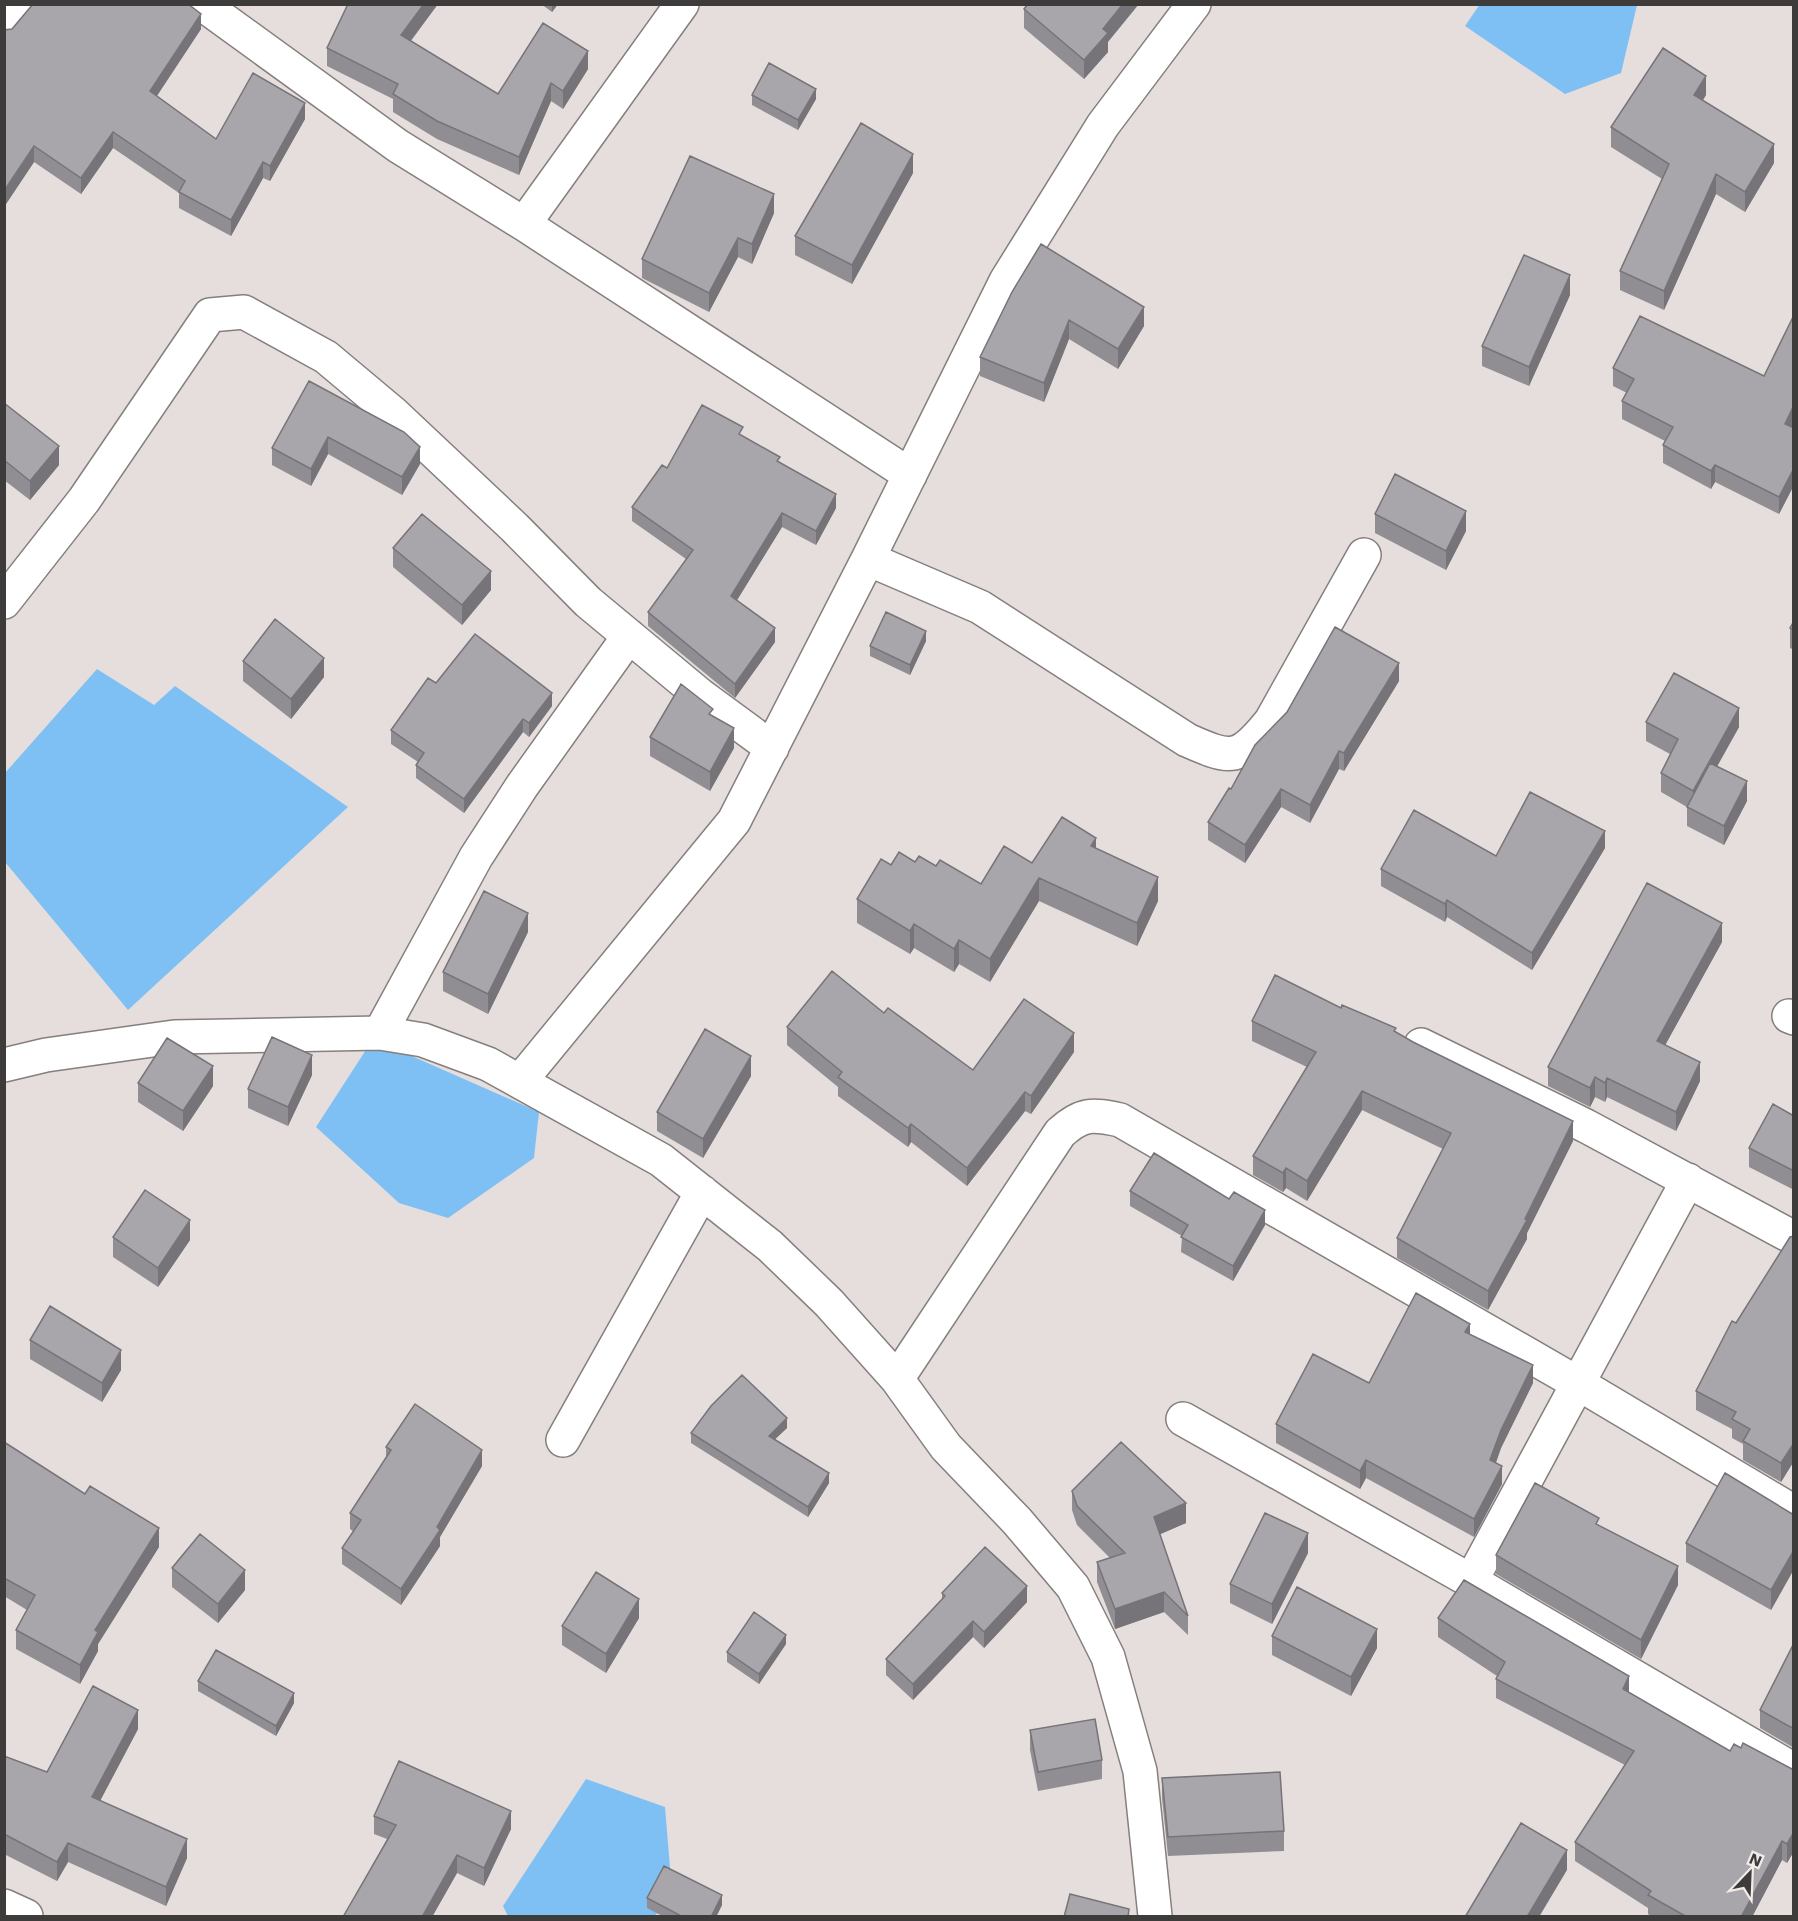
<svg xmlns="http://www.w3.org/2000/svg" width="1798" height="1921" viewBox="0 0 1798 1921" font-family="'Work Sans',sans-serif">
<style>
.water{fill:#7fc0f4}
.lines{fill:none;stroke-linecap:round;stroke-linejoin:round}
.street-casing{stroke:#857f7d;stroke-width:36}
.street{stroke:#fff;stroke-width:33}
.wall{fill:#908e93}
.shaded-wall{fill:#767478}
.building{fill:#a8a5ab;stroke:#767478;stroke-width:1.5}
</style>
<rect width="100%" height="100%" fill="#e5dedc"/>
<path class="water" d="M1480,4h157v1l-16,68 -56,21 -100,-68z
M97,669l57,36 21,-19 173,121 -220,203 -123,-148v-89z
M373,1039l166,73 -5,46 -86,60 -49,-15 -83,-76z
M586,1779l79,28 7,85 -17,24h-147l-5,-10z"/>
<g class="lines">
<defs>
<path id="street" d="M202,4l196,142 126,78 386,251
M4,28l18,-24
M524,224l158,-220
M868,559l112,48 207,133c45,20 52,21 84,-19l93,-166
M4,602l80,-102 126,-185 34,-3 82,45 68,57 121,114 73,74 112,93 72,53
M1789,1016l5,2
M380,1033l96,-176 46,-71 107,-150
M1421,1045l165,81 208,112
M4,1065l42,-10 128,-18 206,-4 43,7 65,24 173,96 109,86 59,57 68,76 49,68 71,74 56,66 35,70 32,114 15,145
M521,1080l213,-259 134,-262 138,-278 97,-156 91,-121
M897,1379l163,-246c22,-20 32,-19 60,-13l459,264 215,128
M1183,1419l288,162 323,189
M563,1440l139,-248
M1471,1581l217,-401
M4,1906l22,10"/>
</defs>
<use href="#street" class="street-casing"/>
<use href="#street" class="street"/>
</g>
<path class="wall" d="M438,4l-27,37 87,53 90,-25 -25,40 -12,-8 -32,74 -82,-36 -44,-27v-13l-66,-33v-18z
M541,4h17l-6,8z
M1024,9l84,33v10l-24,27 -60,-51z
M201,29l-44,67 59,43 89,-20 -35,62 -7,-3 -32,58 -52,-28v-15l-66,-45 -32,46 -47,-32 -30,45v-177z
M752,95l64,4 -18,31 -46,-25z
M1706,95l-3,5 71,63 -29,49 -29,-18 -52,116 -44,-20v-19l42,-92 -51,-32v-20z
M1794,126v22l-2,-1v-19z
M913,173l-61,111 -57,-29v-19z
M774,213l-22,51 -14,-7 -29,55 -67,-34v-19z
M1012,292l132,34 -26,43 -49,-30 -25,63 -64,-26v-19z
M1570,295l-41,91 -47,-20v-20z
M1613,368l181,60v57l-15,29 -64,-32 -4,7 -48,-26v-18l2,-4 -43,-22v-18l5,-8 -14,-7z
M309,381l111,83 -18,31 -74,-41 -17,32 -39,-21v-17z
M4,403l55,62 -29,35 -26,-20z
M743,436l37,26 56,46 -20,37 -34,-18 -45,73 38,42 -40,56 -87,-72v-14l38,-53 -54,-38v-14l35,-39z
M1375,514l91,17 -20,39 -71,-37z
M393,548l98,42 -29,35 -69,-58z
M1794,621v29l-4,-2v-20z
M926,641l-16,34 -40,-19v-10z
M243,661l81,16 -33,42 -48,-38z
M1399,681l-55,90 -5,-2 -29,54 -29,-16 -36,56 -37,-23v-18l23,-33z
M436,683l116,23 -23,31 -6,-5 -59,81 -48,-35v-13l2,-3 -27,-18v-14z
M1646,722l93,5 -22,39 30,35 -23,44 -37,-19v-19l-26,-15v-19l9,-19 -24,-13z
M650,737l84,11 -24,43 -60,-35z
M1605,848l-73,122 -85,-53 -2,5 -64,-36v-17l115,-13z
M1096,849l62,52 -21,45 -98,-45 -49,81 -31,-18 -5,8 -40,-24 -4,6 -53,-31v-24l34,-34 24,-3 21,4 45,18 51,-21z
M528,932l-40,82 -45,-23v-19z
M1722,942l-57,103 35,36 -24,50 -69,-34 -2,5 -10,-5 -5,10 -42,-21v-19z
M1341,1008l55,24 177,109 -46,92v6l-39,71 -91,-52v-20l46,-89 -81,-39 -55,91 -21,-13 -3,4 -30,-17v-19l54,-89 -55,-26v-20z
M884,1013l89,57 101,-18 -43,62 -6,-3 -58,75 -56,-44 -3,5 -70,-51v-9l-51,-42v-18z
M312,1075l-24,51 -40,-18v-19z
M751,1076l-48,82 -46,-27v-19z
M138,1083l75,3 -30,45 -45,-29z
M1794,1116v74l-45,-23v-19z
M1130,1191l99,8 36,26 -32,56 -52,-29 1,-16 -52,-30z
M1794,1236v225l-13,21 -38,-22v-16l-11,-6v-9l-36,-19v-19l40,-68z
M113,1237l77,3 -32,47 -45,-30z
M1470,1334l63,49 -32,65 -5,15 6,21 -28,53 -108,-59 -6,11 -84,-46v-19l93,-41z
M30,1340l91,30 -19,32 -72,-43z
M787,1428l-12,11 54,44 -21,34 -117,-74v-10z
M4,1442l155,105 -61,97v7l-18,33 -64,-35v-19l11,-20 -23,-14z
M386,1447l96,19 -42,71v9l-39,59 -59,-41v-16l11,-17 -3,-2v-16l36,-55z
M1072,1491l114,32 -27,11 29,82v19l-24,-23 -49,17 -18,-47v-20l13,-4 -33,-33 -5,-15z
M1794,1515v54l-23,41 -85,-48v-19z
M1599,1526l79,59 -37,74 -145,-85v-19z
M1308,1553l-36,71 -42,-21v-19z
M172,1568l73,22 -27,33 -46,-36z
M942,1593l85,9 -43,46 -11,-11 -60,63 -27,-25v-16l56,-60z
M639,1618l-33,55 -44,-28v-19z
M1438,1618l191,74 101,59 11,-3 53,22v81l-7,12 -5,-3 -30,57h-100l-4,-3v-6l-73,-47v-19l50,-77 -129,-67v-19l1,-3 -59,-39z
M1272,1636l105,12 -26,48 -79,-41z
M1794,1643v105l-34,-20v-18z
M786,1644l-27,40 -32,-22v-10z
M198,1681l96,22 -18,33 -78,-45z
M138,1729l-38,72 87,57 -21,48 -98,-44 -11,19 -53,-27v-98l43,16z
M1030,1730l72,30v19l-64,12 -8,-41z
M1162,1778l122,53v20l-116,5 -6,-58z
M374,1816l137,13 -27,57 -27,-13 -25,44h-89l44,-78 -13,-5z
M647,1898l75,7 -6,12h-52l-17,-9z"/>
<path class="shaded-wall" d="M424,4h14l-37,49v-18z
M552,4h6l-6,8z
M1123,4h16l-31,38v10l-24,27v-19l19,-31z
M201,14v15l-51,77v-15z
M588,51v18l-25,40v-18z
M1706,76v19l-12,19v-19z
M551,83v18l-32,74v-18z
M816,89v10l-18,31v-10z
M305,103v16l-35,62v-15z
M113,132v16l-32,46v-16z
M1774,144v19l-29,49v-20z
M34,146v16l-30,45v-16z
M913,154v19l-61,111v-19z
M263,162v16l-32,58v-16z
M1716,174v20l-52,116v-19z
M774,194v19l-22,51v-20z
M738,238v19l-29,55v-19z
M1570,275v20l-41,91v-19z
M1144,307v19l-26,43v-20z
M1069,320v19l-25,63v-19z
M1794,405v18l-9,18v-17z
M328,437v17l-17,32v-17z
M59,446v19l-29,35v-19z
M420,447v17l-18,31v-18z
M1715,465v17l-4,7v-18z
M1794,468v17l-15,29v-17z
M836,494v14l-20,37v-14z
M1466,511v20l-20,39v-19z
M782,513v14l-51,83v-14z
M491,571v19l-29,35v-20z
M775,628v14l-40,56v-14z
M926,631v10l-16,34v-10z
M324,658v19l-33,42v-20z
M1399,663v18l-55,90v-18z
M552,693v13l-23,31v-14z
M1739,708v19l-46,83v-19z
M523,719v13l-59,81v-14z
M734,728v20l-24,43v-19z
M1339,751v18l-29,54v-18z
M1747,781v20l-23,44v-19z
M1281,789v18l-36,56v-18z
M1605,831v17l-73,122v-17z
M1096,838v24l-5,-16z
M1158,877v24l-21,45v-23z
M1039,878v23l-49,81v-23z
M1447,900v17l-2,5v-18z
M528,913v19l-40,82v-20z
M1722,923v19l-65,118v-19z
M914,924v24l-4,6v-23z
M959,940v24l-5,8v-23z
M1074,1033v19l-43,62v-18z
M312,1055v20l-24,51v-19z
M751,1056v20l-48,82v-19z
M1700,1062v19l-24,50v-19z
M213,1066v20l-30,45v-20z
M1595,1077v20l-5,10v-19z
M1607,1078v19l-2,5v-19z
M1362,1091v19l-55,91v-20z
M1025,1092v19l-58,75v-18z
M1573,1121v20l-46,92v6l-39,71v-19l37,-72z
M911,1124v18l-3,5v-19z
M1286,1168v20l-3,4v-19z
M1265,1210v15l-32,56v-15z
M190,1220v20l-32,47v-19z
M1470,1324v19l-5,-11z
M121,1350v20l-19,32v-19z
M1533,1365v18l-32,65 -11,30v-18l11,-30z
M787,1418v10l-18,17v-9z
M1794,1443v18l-13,21v-19z
M482,1450v16l-42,71v9l-39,59v-16z
M1366,1460v18l-6,11v-18z
M1502,1466v18l-28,53v-18z
M829,1473v10l-21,34v-10z
M1186,1503v20l-32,14v-20z
M159,1528v19l-61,97v7l-18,33v-19l15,-35z
M1308,1533v20l-36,71v-20z
M1794,1550v19l-23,41v-20z
M1678,1566v19l-37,74v-19z
M245,1570v20l-27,33v-19z
M1027,1586v16l-43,46v-16z
M1164,1592v20l-49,17v-20z
M639,1599v19l-33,55v-19z
M973,1621v16l-60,63v-16z
M1377,1629v19l-26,48v-19z
M786,1635v9l-27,40v-10z
M1629,1676v19l-6,-6z
M294,1693v10l-18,33v-10z
M138,1710v19l-46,87v-19z
M511,1811v18l-27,57v-18z
M1794,1832v19l-7,12v-19z
M187,1839v19l-21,48v-19z
M1782,1841v19l-30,57h-11z
M68,1843v19l-11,19v-19z
M1567,1850v20l-28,47h-12z
M457,1855v18l-25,44h-10z
M722,1895v10l-6,12h-5z"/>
<path class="building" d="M33,4h155l13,10 -51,77 66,48 37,-66 52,30 -35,63 -7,-4 -32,58 -52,-28 6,-11 -72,-49 -32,46 -47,-32 -30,45v-161l8,-1z
M348,4h76l-23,31 97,59 45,-71 45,28 -25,40 -12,-8 -32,74 -82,-36 -44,-27 5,-10 -71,-36z
M1028,4h95l-20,25 5,4 -24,27 -60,-51z
M1663,48l43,28 -12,19 80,49 -29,48 -29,-18 -52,117 -44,-20 49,-107 -58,-37z
M769,63l47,26 -18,31 -46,-25z
M861,123l52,31 -61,111 -57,-29z
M690,156l84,38 -22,50 -14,-6 -29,55 -67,-34z
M1041,244l103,63 -26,42 -49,-29 -25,63 -64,-26 32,-65z
M1524,255l46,20 -41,92 -47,-21z
M1794,315v90l-9,19 9,4v40l-15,29 -64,-32 -4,6 -48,-26 10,-18 -51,-26 12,-22 -21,-11 27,-52 124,60z
M309,381l95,51 16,15 -18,30 -74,-40 -17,32 -39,-21z
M4,403l55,43 -29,35 -26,-21z
M702,405l41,22 -4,7 41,23 -3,4 59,33 -20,37 -34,-18 -51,83 44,32 -40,56 -87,-72 45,-62 -61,-43 30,-42 5,3z
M1395,474l71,37 -20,40 -71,-37z
M422,514l69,57 -29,34 -69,-57z
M886,612l40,19 -16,34 -40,-19z
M275,619l49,39 -33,41 -48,-38z
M1794,621v9l-4,-2z
M1335,627l64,36 -55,90 -5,-2 -29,54 -29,-16 -36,56 -37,-23 21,-34 2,1 24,-44 32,-33z
M475,634l77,59 -23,30 -6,-4 -59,80 -48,-34 8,-12 -33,-23 37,-52 8,5z
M1674,673l65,35 -46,83 -32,-18 17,-34 -32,-17z
M681,684l32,25 -4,5 25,14 -24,44 -60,-35z
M1710,763l37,18 -23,45 -37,-19z
M1530,792l75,39 -73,122 -85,-53 -2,4 -64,-35 33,-59 82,46z
M1062,817l34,21 -5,8 67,31 -21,46 -98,-45 -49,81 -31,-19 -5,9 -40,-25 -4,7 -53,-32 24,-40 10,6 8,-13 16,10 4,-6 17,10 4,-6 41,24 23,-38 28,17z
M1647,883l75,40 -65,118 43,21 -24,50 -69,-34 -2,5 -10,-6 -5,11 -42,-21z
M484,891l44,22 -40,81 -45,-22z
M832,971l52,42 4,-5 85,62 51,-71 50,34 -43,63 -6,-4 -58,76 -56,-44 -3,4 -70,-51 4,-5 -55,-45z
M1275,975l66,33 1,-3 54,23 -2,3 19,11 160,79 -48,98 2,1 -39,71 -91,-53 54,-105 -89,-42 -55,90 -21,-13 -3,5 -30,-17 63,-104 -64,-31z
M705,1029l46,27 -48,83 -46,-27z
M272,1037l40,18 -24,52 -40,-18z
M167,1038l46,28 -30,45 -45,-28z
M1773,1104l21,12v55l-45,-23z
M1154,1153l75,46 5,-7 31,18 -32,56 -52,-29 7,-12 -58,-34z
M145,1190l45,30 -32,48 -45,-31z
M1794,1236v207l-13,20 -38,-22 7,-12 -18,-10 4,-7 -40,-21 36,-70 4,2 54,-86z
M1416,1293l54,31 -5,8 68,33 -32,65 -11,30 12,6 -28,53 -108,-59 -6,11 -84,-47 37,-70 56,29z
M50,1306l71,44 -19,33 -72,-43z
M742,1375l45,43 -18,18 60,37 -21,34 -117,-74 20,-27z
M415,1404l67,46 -45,77 3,3 -39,59 -59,-41 19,-28 -11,-7 41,-63 -5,-3z
M4,1442l81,52 5,-8 69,42 -64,102 3,2 -18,33 -64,-35 19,-35 -31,-17z
M1121,1442l65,61 -32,14 34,99 -24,-24 -49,17 -18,-47 28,-9 -48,-47 -5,-15z
M1725,1473l69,42v35l-23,40 -85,-47z
M1535,1483l64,35 -3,6 82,42 -37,74 -145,-85z
M1265,1513l43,20 -36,71 -42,-20z
M200,1534l45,36 -27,34 -46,-36z
M985,1547l42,39 -43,46 -11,-11 -60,63 -27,-25 59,-63 -3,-3z
M596,1572l43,27 -33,55 -44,-28z
M1464,1580l165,96 -6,13 107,62 4,-7 7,4 2,-5 51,27v62l-7,12 -5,-3 -41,76h-54l-39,-22 3,-4 -76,-49 59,-91 -138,-72 9,-17 -67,-44z
M1297,1587l80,42 -26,48 -79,-41z
M754,1612l32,23 -27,39 -32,-22z
M1794,1643v86l-34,-19z
M216,1650l78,43 -18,33 -78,-45z
M93,1686l45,24 -46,87 95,42 -21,48 -98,-44 -11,19 -53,-28v-78l43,16z
M1095,1719l7,41 -64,12 -8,-42z
M399,1761l112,50 -27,57 -27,-13 -35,62h-79l53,-92 -22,-9z
M1280,1772l4,59 -116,6 -6,-59z
M1521,1823l46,27 -40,67h-62z
M664,1866l58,29 -11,22h-28l-36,-19z
M1070,1894l59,15 -1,8h-64z"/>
<rect width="1798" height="1921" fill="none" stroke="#3e3c3b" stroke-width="12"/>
<g transform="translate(1750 1873) rotate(23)" stroke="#f2ebe9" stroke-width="4.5" paint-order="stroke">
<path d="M0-4.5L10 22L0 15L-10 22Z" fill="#3e3c3b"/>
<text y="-9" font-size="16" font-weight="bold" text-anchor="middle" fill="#3e3c3b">N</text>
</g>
</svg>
